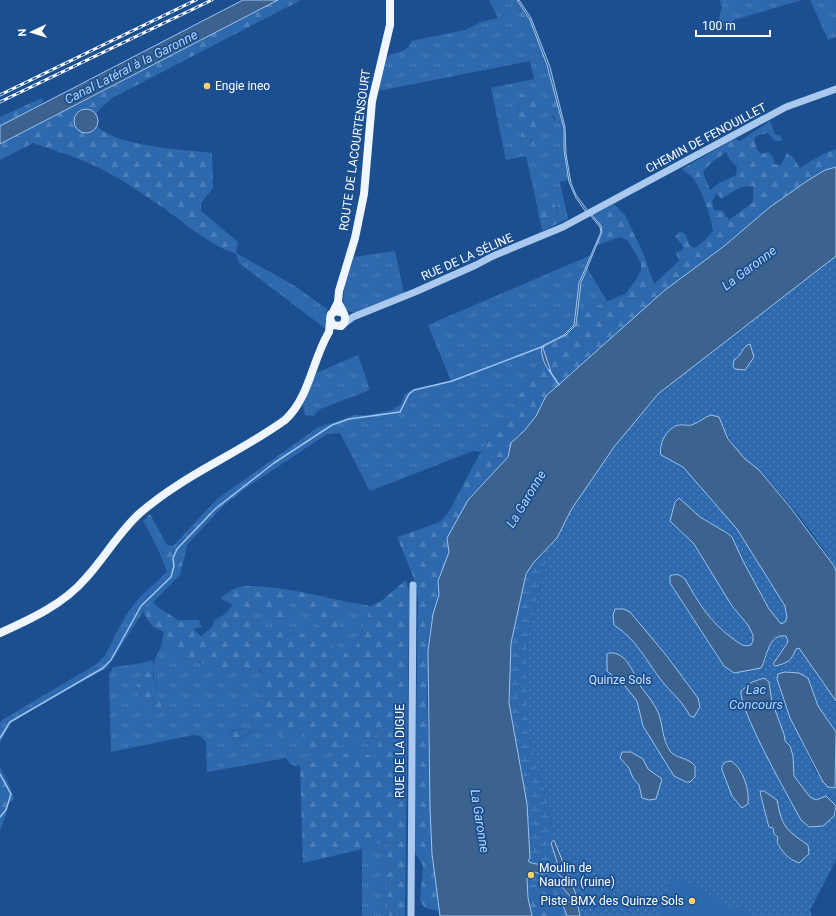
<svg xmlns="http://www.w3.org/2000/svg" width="836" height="916" viewBox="0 0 836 916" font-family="Roboto,sans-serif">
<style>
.grass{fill:url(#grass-tufts);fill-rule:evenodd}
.forest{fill:url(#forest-firs);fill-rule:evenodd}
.wetland{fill:url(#wetland-marsh)}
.park{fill:url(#park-dots);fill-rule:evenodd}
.garden{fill:#2e69ad}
.water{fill:#3c6290;stroke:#9cc4f0}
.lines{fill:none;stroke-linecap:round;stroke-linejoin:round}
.stream{stroke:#9cc4f0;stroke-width:1.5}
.minor{stroke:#a9c9ee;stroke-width:7}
.major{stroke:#f0f6ff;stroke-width:8}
.rail-casing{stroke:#fff;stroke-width:3}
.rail{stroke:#1b4f8f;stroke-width:1.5;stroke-dasharray:4.5;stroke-linecap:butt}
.poi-dot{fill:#ffd166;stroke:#1b4f8f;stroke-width:1.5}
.labels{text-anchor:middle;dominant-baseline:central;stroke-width:3.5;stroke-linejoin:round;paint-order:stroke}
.poi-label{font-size:12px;fill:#fff;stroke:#1b4f8f;text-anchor:start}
.street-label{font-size:12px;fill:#fff;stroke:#1b4f8f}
.park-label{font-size:12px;fill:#cfe3fa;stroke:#1b4f8f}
.water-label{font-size:13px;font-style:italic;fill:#b5d3f5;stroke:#1b4f8f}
</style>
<defs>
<pattern id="grass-tufts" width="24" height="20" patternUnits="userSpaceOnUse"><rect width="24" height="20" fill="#2e69ad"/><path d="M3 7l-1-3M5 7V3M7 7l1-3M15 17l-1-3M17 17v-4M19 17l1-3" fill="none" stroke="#4d80b9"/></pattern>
<pattern id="forest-firs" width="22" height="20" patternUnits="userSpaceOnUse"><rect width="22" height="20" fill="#2e69ad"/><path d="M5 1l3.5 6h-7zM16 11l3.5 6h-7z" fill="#4d80b9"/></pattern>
<pattern id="wetland-marsh" width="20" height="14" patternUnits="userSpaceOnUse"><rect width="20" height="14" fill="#2e69ad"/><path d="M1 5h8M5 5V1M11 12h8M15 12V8" fill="none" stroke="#4d80b9"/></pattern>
<pattern id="park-dots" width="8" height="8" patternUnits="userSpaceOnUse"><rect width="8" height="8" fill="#2e69ad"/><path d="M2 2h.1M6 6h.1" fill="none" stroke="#4d80b9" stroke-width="1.8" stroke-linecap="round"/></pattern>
</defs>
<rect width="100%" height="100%" fill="#1b4f8f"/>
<path class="grass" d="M489,0h20l13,18 5,4 3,-2 11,27 11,35 -7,2 3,11v9l7,18 8,1 6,57 -9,2 8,37 -9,4 -3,-21 -8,-5 -11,9 -11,-50 -20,4 -15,-72 43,-9 -4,-18 -152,30 6,-32c9,-9 24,-4 27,-18l54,-11 16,-8 17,-4zM520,103l16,25 1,13h-15l-2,-13 -4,-6z
M720,0h82l-68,20 -5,5 -6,1 -4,-8 3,-11z
M810,0h26v37l-8,3z
M395,251l9,42 -44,19c-31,6 -10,-40 -6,-55z
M236,253l59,33 32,23 -1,20 -87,-66z
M591,255l-13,34 -4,36 -10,10 -22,11 1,9 -3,2 -2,11 -26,38 -11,9 -5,13 -15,24 -8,-1 -103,40 -30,-58 -13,1 -81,54 -23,18 -36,39 -3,14c-8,-8 -13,-9 -24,-5l-11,-23 8,-4 10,18 6,1 44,-47 100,-71 38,-13h14l23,-5 9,-6 4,-10 6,-4 40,-9 -23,-56z
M587,268l20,33 -11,5 -19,15 2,-28z
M358,355l12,35 -52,20 -4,6 -9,-1 -2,-9 13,-33z
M182,566l-2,9 -37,37 -36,56 -58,31 -38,24 -11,20v-20l2,-3 93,-55 9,-8 22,-42 12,-16 29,-27z
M290,601l18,8 7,14 9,4 -5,8 -43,-4 -9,1 -8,-10 -7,-3 -3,-10 10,-2 10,11 26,-6 -8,-5z
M348,602l23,4 -18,49 -20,-4 1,-12z
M161,647l29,14 50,10 18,-3 6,9 -10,40 -7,11 -15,2 -3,5 10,4 18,-11 10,-16 7,20 15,4 7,-11 7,-4 58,20 19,-8 -4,25 -81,8 -5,-2 -4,-6 -79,14 -1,-30 -6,-6 -7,-1 -82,17 -2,-77 4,-8 30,-4v11l-6,10 20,7c-5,-18 -6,-28 4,-44z
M388,841l-2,14 3,61h-27v-67z"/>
<path class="forest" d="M278,0h23l-189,98 -15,14 -2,12c19,23 87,25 117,29l1,35 -12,15v8l37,31 -2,11c-27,-6 -56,-35 -80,-50 -16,-11 -32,-22 -49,-31 -23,-13 -49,-20 -74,-29l-33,17v-16z
M509,0h8l13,20 -3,2 -5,-4z
M548,82h4l11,41 -8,-1v-5l-5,-5 -2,-8v-9l-3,-11z
M525,94c14,7 15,12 17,27l-6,7 1,13 -8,6 -7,-6 -2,-13 -4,-6 4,-19 -4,-7z
M42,98l2,3 -6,5 -38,20v-9z
M770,121l5,13 6,2 1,5h-7l-7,-8 -9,2 -5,3 3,12 4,4 7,-2 5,5 1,7 7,1 6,-12 6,4 7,11 21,-13 15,-6v18l-11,3 -18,11 -37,26 -47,40 -58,43 -119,106 -10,20 -12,15 -13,12 -3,14 -19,23 -9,6 -33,52 2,14 -11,29 1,14 -6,19 -4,20 -2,63 5,157 7,57 -14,-3 -5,-7 3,-35 -9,-15 4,-247 -1,-14 -4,-14 -16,-39 43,-15 10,-12 24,-46 22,-36 5,-13 11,-9 26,-38 2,-11 3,-2 4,13 3,3 -6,-18v-7c11,-5 30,-11 33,-25l19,-15 29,-12 11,-14 5,-10v-7l-13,-22 -8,-4 -23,8c6,-13 4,-19 -5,-30l22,-11 11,11 18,38 11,31 25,-23 -3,-8 8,-4 -4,-7 -5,-5 5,-6 5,3 5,12 5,2 11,-9 7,-8c-2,-14 -11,-41 -20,-53 -3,-4 -8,-5 -11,-9l52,-30 6,2zM726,152l4,8 7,7 -1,8 -17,8 -9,7 -7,-18 8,-9zM753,186v16l-24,18 -6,-9 -9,-1 -2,-9 5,-8 4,6 20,-12z
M548,197h6l5,26 -17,8 -5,-25z
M150,514l7,13 -8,4 -6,-10z
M168,551l9,1 7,7 -2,7 -15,6 -7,-18z
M406,580l3,11v22l-4,303h-16l-3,-61 2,-14 -30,9 -55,13 -3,-98 57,-14 19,6 4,-24 -19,8 -57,13 -1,-33 -7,4 -7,12 -15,-5 -7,-19 -10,15 -19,11 -9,-4 3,-4 15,-3 7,-11 10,-40 -5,-9 -19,3 -50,-10 -29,-14 3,-15 -12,-6 -9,-14 10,-11 3,5 22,14h21l2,7 -8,2 8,7 10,-8 4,-8 10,-6 8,-9 -13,-7c5,-3 11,-8 16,-10 20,-8 89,9 112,14l-14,37 -1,11 20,5 18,-49 10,-5zM290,601l18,8 7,14 9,4 -5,8 -43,-4 -9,1 -8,-10 -7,-3 -3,-10 10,-2 10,11 15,2 12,-8 -9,-5z
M153,660v17l9,32 -7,5 -9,-2c-5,-7 -12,-20 -8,-30 3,-7 5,-11 5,-19z
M0,767l10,20 4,12 -7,6 -1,10 -6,15z
M537,884c17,3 19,17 23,32h-28l-3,-30z"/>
<path class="wetland" d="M557,538l-10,19 -19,78 -2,47 8,76 13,38 7,44 -3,3 9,25 -5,-2 -7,2c-7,-5 -15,-3 -20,-7l2,-3 -3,-54 -18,-101 2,-60 14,-68 9,-13z
M534,872l8,2 14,-2 7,6 -2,8 9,10 2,8 -10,-2 5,14h-7c-4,-17 -8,-37 -31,-30l3,30 -4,-18 -1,-20h7z"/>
<path class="park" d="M836,256v316c-5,-19 -61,-87 -77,-102 -5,-4 -11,-7 -15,-12 -11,-12 -20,-25 -25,-41l-9,-2 -16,9 -7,2 -7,-2 -7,3 -12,17 4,14 18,9 54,62 48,77 2,12 -2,4 -4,2 -12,-15 -42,-76 -27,-16 -21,-19 -4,4 -5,17 24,25 38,62 16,19 5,10v6l-2,4c-8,3 -14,-3 -19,-7 -22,-16 -34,-36 -47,-59 -5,-4 -8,-6 -15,-3v7l54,83 40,-3c3,-11 7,-29 22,-27l2,6 -14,22 1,2c12,-3 16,-5 21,-17l3,-1 37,53v31l-18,-26 -10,-28 -9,-5 -14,-1 -6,16 11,30 27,56 19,13v19l-8,-9h-6l-6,3 -6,-3 -16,-21 -1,-20 -3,-10 -5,-5 -1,-7 -12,-32 -3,-20c-12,-9 -20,3 -28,12l22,54 53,79 7,-1 13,-14v48l-26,50 2,6h-232l-5,-24 -21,-52 -7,-44 -13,-38 -6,-33 -2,-43 2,-47 19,-78 24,-47 43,-63 44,-53zM764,791l13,9c5,27 9,30 31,46l-9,17c-21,-8 -17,-26 -32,-41v-5l-7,-24z"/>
<path class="garden" d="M678,878l7,2 43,26 19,5 6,5h-95l9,-20 1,-10z"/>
<path class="water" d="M243,0h35l-278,144v-18z
M517,0h2l12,18 19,49 15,60 1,27 5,29 5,12 12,16 -2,1 -10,-14 -7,-16 -5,-32v-21l-17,-64 -17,-45z
M74 121a12 12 0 1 1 24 0a12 12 0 1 1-24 0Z
M836,167v89l-178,138 -44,53 -43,63 -14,28 -23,24 -8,12 -15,69 -2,60 18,101 3,54 -2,3c5,4 13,2 20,7l7,-2 4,2 -8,-25 3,-3 21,52 5,24h-13l-5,-14 5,-1 5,3 -2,-8 -9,-10 2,-8 -7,-6 -14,2 -8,-2v6h-7l1,20 4,18h-92l-8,-62 -2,-46 -2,-157 5,-37 6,-19 -1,-14 11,-29 -2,-14 21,-38 40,-43 3,-14 13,-12 12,-15 10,-20 119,-106 58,-43 47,-40 37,-26 18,-11z
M592,215l9,11 1,6 -21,51 -5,42 -10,10 -22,11 -1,2 8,24c-6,-4 -11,-19 -9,-26l22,-11 10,-10 5,-42 22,-51 -1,-5 -9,-11z
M750,344l4,13 -9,13 -10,-1 -2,-3 1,-6c8,-4 7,-13 16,-16z
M711,415l8,2 9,22 17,20 14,11 31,37 44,59 2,6v129l-37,-53 -3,1c-5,12 -8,14 -21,17l-2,-2 15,-22 -2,-6c-18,-3 -19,22 -25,32l-27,5 -10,-7 -54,-83v-7c7,-3 10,-1 15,3 13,23 25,43 47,59 6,4 11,10 19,7l2,-4v-6l-5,-10 -16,-19 -38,-62 -24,-23 5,-19 4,-4 21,19 27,16 5,4 11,24 26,48 12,15 4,-2 2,-4 -2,-12 -48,-77 -54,-62 -22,-12c-3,-10 6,-28 18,-30 5,-1 9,2 15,-1 6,-2 10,-7 17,-9z
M615,609h9l6,3 36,43 32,43 2,9 -6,10 -4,-1c-9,-17 -18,-22 -29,-36 -16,-21 -24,-40 -47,-55l-1,-10z
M609,653c18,-2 25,22 32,34 6,8 13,16 17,25 5,12 4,27 12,39 6,8 18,6 25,15v11l-5,5h-4l-12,-6 -31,-50 -6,-25 -12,-15 -18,-15v-17z
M785,672l14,1 9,5 10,28 18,26 -1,56 -7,-1 -5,-5 -33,-64 -13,-39 1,-5z
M764,678l5,4 3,20 12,32 1,7 5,5 3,10 1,20 16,21 6,3 10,-4 10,10 -2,10 -11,10 -14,1 -8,-7c-12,-22 -62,-110 -60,-129l11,-9z
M622,752h9l12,7 5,10 14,10 -6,20 -7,1 -7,-2 -3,-13 -6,-7 -4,-10 -9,-10z
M731,761c12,7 19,30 17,43l-6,4 -10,-12 -10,-26v-4l3,-4z
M760,791h4l13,9c5,27 9,30 31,45l1,9 -10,9c-11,-4 -17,-11 -22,-21l1,-5 -4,-3 -1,-6 -4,-1c-1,-3 -9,-34 -9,-36z"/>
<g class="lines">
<path class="stream" d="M549,370l10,15
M0,738l10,-16 93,-54 8,-8 30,-54 30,-29 3,-11 -1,-8 4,-9 38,-40 59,-46 58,-38 17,-6 51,-7 9,-18 5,-4 38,-9 92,-35
M0,774l11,20 -5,16 -6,7"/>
<path class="minor" d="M345,323l8,-6 62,-25 61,-27 17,-9 70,-29 223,-120 50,-18
M411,916l2,-331"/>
<path class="major" d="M338,302c4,9 12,17 3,24l-8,-1 -3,-6 1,-5 5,-3 7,2
M333,312l5,-10 1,-11 16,-53 9,-44 8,-93 18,-76v-25
M0,633c31,-14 64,-29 86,-55 19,-21 33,-46 54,-65 45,-39 98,-59 145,-93 25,-23 27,-60 44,-88l1,-10"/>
<defs>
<path id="rail" d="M0,95l196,-95
M0,102l212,-102"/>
</defs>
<use href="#rail" class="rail-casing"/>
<use href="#rail" class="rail"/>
</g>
<g class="poi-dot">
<circle cx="207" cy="86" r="4"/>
<circle cx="531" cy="875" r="4"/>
<circle cx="692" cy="901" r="4"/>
</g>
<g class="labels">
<g class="poi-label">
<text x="215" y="86">Engie ineo</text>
<text x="539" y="868">Moulin de<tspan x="539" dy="14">Naudin (ruine)</tspan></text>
<text x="684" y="901" text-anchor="end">Piste BMX des Quinze Sols</text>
</g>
<g class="street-label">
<text transform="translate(706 138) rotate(-28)">CHEMIN DE FENOUILLET</text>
<text transform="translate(355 150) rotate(-82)">ROUTE DE LACOURTENSOURT</text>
<text transform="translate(467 257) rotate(-24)">RUE DE LA SÉLINE</text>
<text transform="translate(400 751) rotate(-90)">RUE DE LA DIGUE</text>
</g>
<g class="park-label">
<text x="620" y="680">Quinze Sols</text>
</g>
<g class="water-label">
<text transform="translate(131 67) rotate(-27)">Canal Latéral à la Garonne</text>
<text transform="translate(749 268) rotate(-37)">La Garonne</text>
<text transform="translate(526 499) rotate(-59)">La Garonne</text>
<text x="756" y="689">Lac<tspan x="756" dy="15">Concours</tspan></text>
<text transform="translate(480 821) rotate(81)">La Garonne</text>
</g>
</g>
<g transform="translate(32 32) rotate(266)" stroke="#1b4f8f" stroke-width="3" paint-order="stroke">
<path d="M0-3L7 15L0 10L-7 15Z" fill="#ffffff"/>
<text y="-6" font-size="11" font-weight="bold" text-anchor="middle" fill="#ffffff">N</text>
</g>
<path d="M696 30v6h74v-6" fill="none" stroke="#ffffff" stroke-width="2"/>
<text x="702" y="30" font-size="12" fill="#ffffff" stroke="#1b4f8f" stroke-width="3" paint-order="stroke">100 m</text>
</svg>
